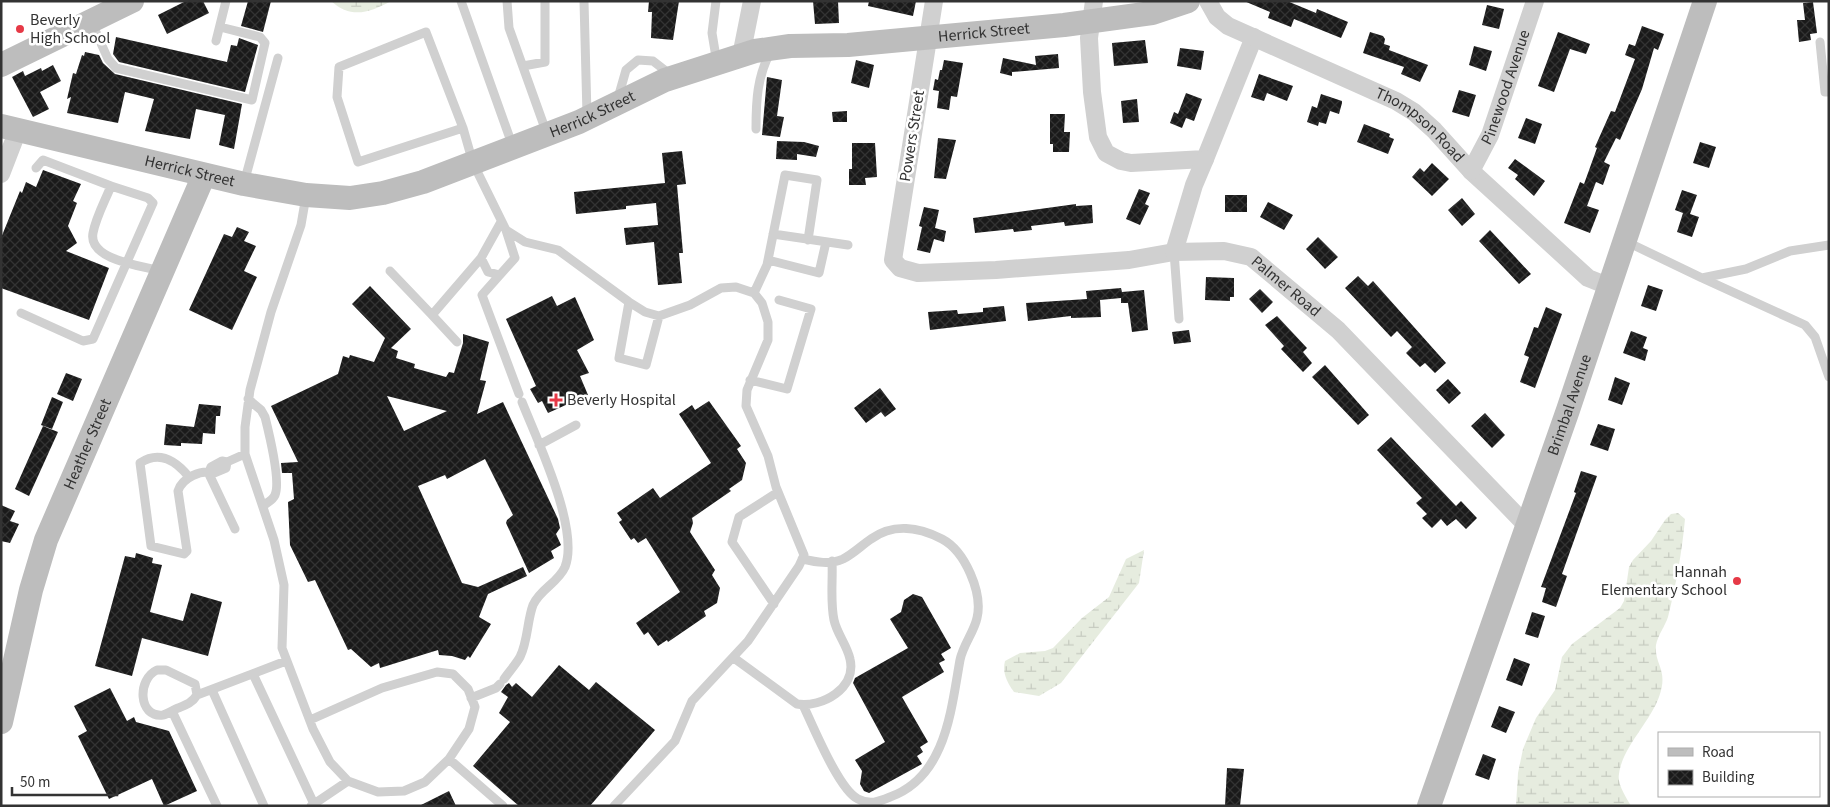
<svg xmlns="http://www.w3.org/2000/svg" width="1830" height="807" viewBox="0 0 1830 807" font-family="'Source Sans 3',sans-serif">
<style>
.wetland{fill:url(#wetland-marsh)}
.building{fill:url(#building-cross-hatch);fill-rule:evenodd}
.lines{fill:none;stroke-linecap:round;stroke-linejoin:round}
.lane{stroke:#d0d0d0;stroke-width:9}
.street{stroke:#d0d0d0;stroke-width:18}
.secondary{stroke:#bdbdbd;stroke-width:24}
.poi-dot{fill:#e63946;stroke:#fff;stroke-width:2}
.labels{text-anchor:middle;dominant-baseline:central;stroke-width:5;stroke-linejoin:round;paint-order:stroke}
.poi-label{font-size:16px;fill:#333;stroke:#fff;text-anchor:start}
.street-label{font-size:16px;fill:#333;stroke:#fff}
</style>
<defs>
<pattern id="wetland-marsh" width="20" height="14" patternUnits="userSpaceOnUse" patternTransform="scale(1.25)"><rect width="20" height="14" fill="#e6ecdf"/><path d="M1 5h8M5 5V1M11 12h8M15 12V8" fill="none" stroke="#c6cbc0"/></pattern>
<pattern id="building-cross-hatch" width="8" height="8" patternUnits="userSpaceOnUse" patternTransform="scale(1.25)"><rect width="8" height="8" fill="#1a1a1a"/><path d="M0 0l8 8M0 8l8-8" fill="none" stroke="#333"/></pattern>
</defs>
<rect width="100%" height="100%" fill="#fff"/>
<path class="wetland" d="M331,1h60c-22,12 -40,18 -60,0z
M1678,513l7,6c-3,33 -9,66 -17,98 -3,9 -10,18 -12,28 -2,20 13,24 3,52 -9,25 -37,51 -40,77 -2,10 7,23 12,32h-115l2,-33 5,-24 13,-31 19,-28 7,-33 10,-13 48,-36 4,-7 5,-34 4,-7 18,-19 14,-21 6,-6z
M1144,550l-5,33 -78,100 -22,13 -25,-4c-7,-10 -12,-19 -9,-31l15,-8 25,-2 8,-3 29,-30 27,-21 17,-38z"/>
<path class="building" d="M186,1h17l6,12 -42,21 -9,-19z
M248,1h23l-8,31 -22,-6z
M649,1h30l-6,39 -22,-2 1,-26h-4z
M813,1h25l1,22 -24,1z
M869,1h47l-3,15 -45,-10z
M1244,1h43l29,12 1,-4 31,13 -7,16 -47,-19 -3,8 -23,-9 2,-6z
M1813,2l4,31 -7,1 1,6 -12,2 -2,-22h8l-2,-17z
M1487,5l17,4 -5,20 -17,-4z
M1642,26l22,8 -6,16 -4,-2 -12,41 -22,51 -4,-2 -12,24 6,3 -7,20 -7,-3 -9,24 12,4 -9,23 -26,-10 16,-41 4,2 13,-36 -2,-1 16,-36 4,1 20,-53 -10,-4 4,-11 6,2z
M1370,32l13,4 2,3 -1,5 6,2 -1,4 39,15 -8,17 -19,-8 3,-7 -41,-14z
M1558,32l32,12 -4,10 -16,-5 -16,43 -16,-6z
M116,37l111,25 4,-17 6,1 2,-8 19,7 -13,47 -126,-30 -6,-8z
M1145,40l3,23 -34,3 -2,-23z
M1474,46l18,5 -6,20 -17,-6z
M1180,48l24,3 -3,19 -24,-4z
M85,52l14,3 4,8 12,11 127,30 -8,45 -15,-4 6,-30 -29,-6 -6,30 -29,-5 -16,-3 9,-32 -29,-7 -7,31 -51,-10 4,-16 -4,2 6,-26 3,1 6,-19 2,1z
M1058,54l1,14 -47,4v4l-12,-3 3,-15 33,7 -1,-9z
M856,60l18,5 -5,23 -18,-5z
M944,60l19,3 -6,34 -6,-1 -2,14 -12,-2 2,-17 -6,-1 2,-11 3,1 2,-10h2z
M53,65l8,16 -21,11 9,17 -16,8 -21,-40 11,-6 2,5 16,-8 1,3z
M1259,74l34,12 -6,15 -20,-8 -3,8 -13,-4z
M767,77l15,3 -5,36 7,1 -4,20 -18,-2z
M1459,90l17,5 -7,22 -17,-5z
M1186,93l16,6 -8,22 -8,-3 -4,10 -12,-5 4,-11 4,2z
M1321,94l21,7v2l-3,11 -9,-3 -4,13 -7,-2 -1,4 -11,-4 5,-16 5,2z
M1137,99l2,23 -16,1 -2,-22z
M847,111v11h-14l-1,-10z
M1050,114h15l-1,18h6l-1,20h-16v-8h-3z
M1526,118l16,6 -7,20 -17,-6z
M1364,124l26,10 -1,3 5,2 -6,15 -31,-12z
M938,138l18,2 -10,39 -12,-1z
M777,141l27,1 15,4 -3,11 -19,-3v6l-21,-1z
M1700,142l16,5 -7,21 -16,-5z
M852,143h23l2,34 -12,1 1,7h-17v-16h3z
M682,151l4,33 -9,1 6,68h-4l3,30 -24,2 -4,-43 -28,3 -2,-17 34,-3 -2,-22 -30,3v3l-50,5 -2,-22 91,-9 -3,-30z
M1515,159l30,22 -11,15 -19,-17 3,-4 -10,-7z
M1432,163l17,16 -17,17 -20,-19 8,-9 4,4z
M43,170l38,14 -8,17 4,2 -9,23 9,17 -11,8 43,17 -20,52 -88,-32v-50l19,-47 2,2 4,-11 10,5z
M1139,189l11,4 -5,11 4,2 -9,19 -14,-6z
M1682,190l15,5 -7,19 9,3 -7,20 -15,-5 6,-19 -8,-3z
M1225,195h22v17h-22z
M1462,198l13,16 -13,12 -14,-16z
M1268,202l25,13 -9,15 -24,-13z
M1076,204v2l16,-1 1,18 -28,3 -1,-4 -33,4 1,4 -18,2 -1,-3 -38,4 -2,-15z
M924,207l15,3 -4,18 11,3 -2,11 -10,-3 -4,14 -13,-3 5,-23 -3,-1z
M237,227l12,5 -5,9 12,5 -12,25 13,6 -25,53 -43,-20 35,-76 8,3z
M1490,230l41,44 -12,10 -40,-43z
M1318,237l20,20 -13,12 -19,-20z
M1358,276l10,10 5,-5 73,82 -11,10 -10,-10 -5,4 -14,-14 6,-6 -15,-16 -6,6 -46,-49z
M1206,277l28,1v19h-4v4l-25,-1z
M1648,285l15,5 -7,21 -15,-5z
M370,286l41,43 -20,19 7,3 -2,7 19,6 -1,4 32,9 3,-5 5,1 9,-30v-9l26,8 -9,38 6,1 -9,33 26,-12 55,117 2,9 -4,6 5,11 -10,6 3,7 -25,15 -23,-50 1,-3 6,-5 -28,-56 -38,20 -2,-4 -27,11 44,97 16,4 45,-20 4,9 -39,18 -9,23 12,7 -21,34 -2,-2 -3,4 -13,-4 -13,-1 -1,-5 -58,18 -1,-5 -8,4 -20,-18 -3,1 -33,-70 -7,2 -18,-37 -2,-43 6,-3 -2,-26h-10l-1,-10 17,-1 -27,-56 67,-32 5,-18 6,2 1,-3 24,7 11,-24 -33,-34zM387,396l60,15 -43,20z
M1121,288l1,4 22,-2 4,40 -16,2 -4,-29h-7v-5l-21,2 1,17 -30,1v-2l-43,5 -2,-18 61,-4 -1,-8z
M1260,289l13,13 -11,11 -13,-14z
M552,296l5,10 18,-9 19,43 -17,10 12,23 -9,3 8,19 -40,18 -6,-12 -4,2 -8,-14 6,-3 -30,-67z
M1004,306l2,15 -76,9 -2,-18 29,-2 1,4 25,-2v-4z
M1546,307l16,7 -27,74 -15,-6 9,-25 -5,-2 10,-28 4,1z
M1277,316l30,32 -4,4 9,11 -9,9 -22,-23 3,-3 -19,-21z
M1189,330l2,12 -17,2 -2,-12z
M1631,331l16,6 -4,11 5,2 -3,11 -22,-8z
M1325,365l44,50 -11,10 -46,-48z
M66,373l16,6 -9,22 -16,-7z
M1615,377l15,6 -8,22 -14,-5z
M1448,379l13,14 -12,11 -13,-14z
M880,388l16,21 -11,8 -4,-5 -15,11 -12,-15z
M52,397l11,5 -11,27 -11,-4z
M709,401l32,45 -4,3 9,14 -4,17 -13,9 2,2 -39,27 1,5 -3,9 25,38 -3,5 8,13 -3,15 -13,8 2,5 -38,26 -1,-2 -9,6 -10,-14 -4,3 -8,-12 44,-31 -34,-54 -8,5 -4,-5 -3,2 -12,-18 3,-2 -5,-7 36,-25 7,10 51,-35 -32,-49 13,-9 3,5z
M199,404l22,2 -1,10h-4l-1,18 -12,-1 -1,11 -21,-1v3l-17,-1 2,-21 28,3z
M1485,413l20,22 -13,13 -21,-22z
M1598,424l17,5 -7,22 -18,-6z
M43,426l15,6 -29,64 -14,-7z
M1391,437l65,69 5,-5 16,17 -11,11 -10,-10 -9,7 -6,-7 -9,9 -10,-10 5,-4 -11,-11 6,-5 -45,-48z
M1581,471l16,5 -35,98 5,2 -11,31 -14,-5 4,-14 -5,-1 35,-94 -2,-1z
M1,505l14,6 -5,10 9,3 -9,19 -9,-2z
M136,553l17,5 -1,5 10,2 -12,47 33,9 8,-28 31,9 -14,54 -66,-18 -10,38 -37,-10 30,-110 10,2z
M913,594l9,3 29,51 -10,6 4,6 -6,3 5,9 -42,25 26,45 -8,5 3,5 -6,4 5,8 -53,29 -5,-2 -4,-7 2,-13 -7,-11 30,-18 -32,-59 2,-5 7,-4 46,-26 -18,-29 11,-7 3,-12z
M1532,612l13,4 -7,22 -13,-4z
M1514,658l16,6 -8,22 -16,-6z
M559,665l30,25 7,-8 59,48 -65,76h-71l-46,-40 37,-44 -11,-9 9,-16 -7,-5 5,-7 3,-2 3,4 4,-4 16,14z
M110,688l17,33 7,-4 2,5 33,9 28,60 -33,15 -12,-27 -43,20 -31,-63 9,-5 -13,-25z
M1499,706l16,6 -9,21 -15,-6z
M1483,754l13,5 -7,21 -14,-5z
M1227,768l17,1 -4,37h-15z
M449,791l7,15h-37z"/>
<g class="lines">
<path class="lane" d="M461,1l52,146
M507,1l2,27 38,106
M584,1l3,114
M716,1l-4,32 5,30
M91,21l17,38 8,9 136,32 13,-57 -5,-6 -40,-10
M216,41l10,-40
M1820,42l5,50h4
M523,66l22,-4v-61
M618,98l8,-28 12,-10 15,1 18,14
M463,128l-105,34 -21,-65 2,-30 87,-35 37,96 10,35 33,67 19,12 33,8 71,52 16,10 14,4 31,-11 31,-17 15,-1 18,6 8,10 6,19v18l-21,50 -1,16 22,50 8,31 28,68 -5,11 -51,75 -56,60 -17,40 -61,65
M756,129c0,-28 1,-53 15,-78
M36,168l7,-8 68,26
M244,183l34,-125
M306,196l-5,29 -30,87 -21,78 -5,37v27l29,86 10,45 -2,63 31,81 17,33 18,19 30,11 26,-1 21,-9 24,-23 20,-30 6,-22 -7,-18 -15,-15 -16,-2 -55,16 -72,32
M506,230l9,28 -33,37 37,99
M773,234l75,11
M1625,241l77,37
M1829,245l-39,6 -44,18 -44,9 103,47 10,12 14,40
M1174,252l5,67
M768,260l51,13 7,-31
M390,271l42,44
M500,275l-12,-3 -7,-14 20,-36
M754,293l13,-28 18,-90 32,5 -9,60
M629,302l-10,56 27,7 13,-49
M21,313l62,28 10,-2 60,-136 -5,-5 -37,-12c-6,15 -15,31 -18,47 -5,27 49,33 68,38
M457,342l-25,-27 49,-57
M750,380l37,9 24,-80 -32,-9
M248,399l13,11 4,7c4,16 16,64 10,78 -2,5 -7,7 -11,10
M539,445l37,-20
M208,472l27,57
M209,472l2,-5 11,-6 5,1 18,-8
M189,477c-13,-16 -29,-27 -49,-14l11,83 33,8 3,-3 -9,-60c4,-13 23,-22 36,-18l12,-5 1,-6
M802,559c14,3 28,6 41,0 10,-5 19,-14 28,-20 22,-16 48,-12 71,0 23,12 41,54 35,79 -3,14 -14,27 -17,42 -9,50 -14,117 -70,137 -12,5 -20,8 -32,2 -19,-9 -45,-73 -55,-94
M774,604l-42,-62 7,-25 39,-25
M734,658l63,46c25,4 60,-16 53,-45 -3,-14 -13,-25 -16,-39 -4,-19 -1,-39 -2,-59
M157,670h9l29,14 2,11c-5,8 -11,10 -19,13 -5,2 -10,6 -15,7 -25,3 -26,-36 -6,-45z
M253,674l61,130
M504,679c5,-7 12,-15 16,-22 8,-16 7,-36 13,-52 7,-16 25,-22 32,-38 15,-38 -28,-127 -43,-165
M212,690l52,116
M197,695l89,-34
M471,698l25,-10 4,-4
M172,711l45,95
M449,759l54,47
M311,806l37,-25"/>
<g class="street">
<path id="s1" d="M934,1l-41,259 7,8 18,5 78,-3 133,-10 45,-8 50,-1 27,6 87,73 189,196"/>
<path d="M1094,1l-5,37 3,54 6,45 8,16 15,8 10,2 74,-4 49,-122"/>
<path id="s2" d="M1208,1l9,16 11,9 168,75 18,11 20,18 37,41 117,107 20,8"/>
<path d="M741,56l11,-55"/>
<path id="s3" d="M1471,171l19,-36 45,-134"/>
<path d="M1,174l17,-44"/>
<path d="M1174,252l20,-67 11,-26"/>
</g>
<g class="secondary">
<path d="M1,65l131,-64"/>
<path id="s4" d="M1,126l243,58 62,11 44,3 33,-5 40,-11 156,-60 86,-42 90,-29 35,-5 58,-1 216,-20 88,-12 36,-12"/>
<path id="s5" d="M1,722l30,-132 15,-50 158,-365"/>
<path id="s6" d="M1429,806l139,-396 137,-409"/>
</g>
</g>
<g class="poi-dot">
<circle cx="20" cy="29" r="5"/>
<path d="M553.5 392.5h5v5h5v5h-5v5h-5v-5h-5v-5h5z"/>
<circle cx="1737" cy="581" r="5"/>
</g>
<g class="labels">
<g class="poi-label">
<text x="30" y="20">Beverly<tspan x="30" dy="18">High School</tspan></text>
<text x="567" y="400">Beverly Hospital</text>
<text x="1727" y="572" text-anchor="end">Hannah<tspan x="1727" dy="18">Elementary School</tspan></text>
</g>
<g class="street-label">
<text stroke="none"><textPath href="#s4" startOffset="1019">Herrick Street</textPath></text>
<text stroke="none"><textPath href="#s3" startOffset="91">Pinewood Avenue</textPath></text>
<text stroke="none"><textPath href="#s4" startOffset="614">Herrick Street</textPath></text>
<text stroke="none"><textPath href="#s2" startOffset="250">Thompson Road</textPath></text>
<text transform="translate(912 136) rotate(-81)">Powers Street</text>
<text stroke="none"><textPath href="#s4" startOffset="194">Herrick Street</textPath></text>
<text stroke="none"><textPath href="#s1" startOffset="672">Palmer Road</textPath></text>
<text stroke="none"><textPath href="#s6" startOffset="425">Brimbal Avenue</textPath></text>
<text stroke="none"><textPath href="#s5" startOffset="292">Heather Street</textPath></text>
</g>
</g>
<rect width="1830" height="807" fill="none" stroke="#333333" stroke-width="5"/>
<rect x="1658" y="732" width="162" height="65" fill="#ffffff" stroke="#adadad"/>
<rect x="1668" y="748" width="25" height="8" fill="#bdbdbd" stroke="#adadad"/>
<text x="1702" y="757" font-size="15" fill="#333333">Road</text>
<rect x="1668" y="770" width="25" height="15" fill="url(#building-cross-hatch)" stroke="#adadad"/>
<text x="1702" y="782" font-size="15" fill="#333333">Building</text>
<path d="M12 787v8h105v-8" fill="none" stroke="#333333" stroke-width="2.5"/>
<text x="20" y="787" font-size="15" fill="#333333" stroke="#ffffff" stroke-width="4" paint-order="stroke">50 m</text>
</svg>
